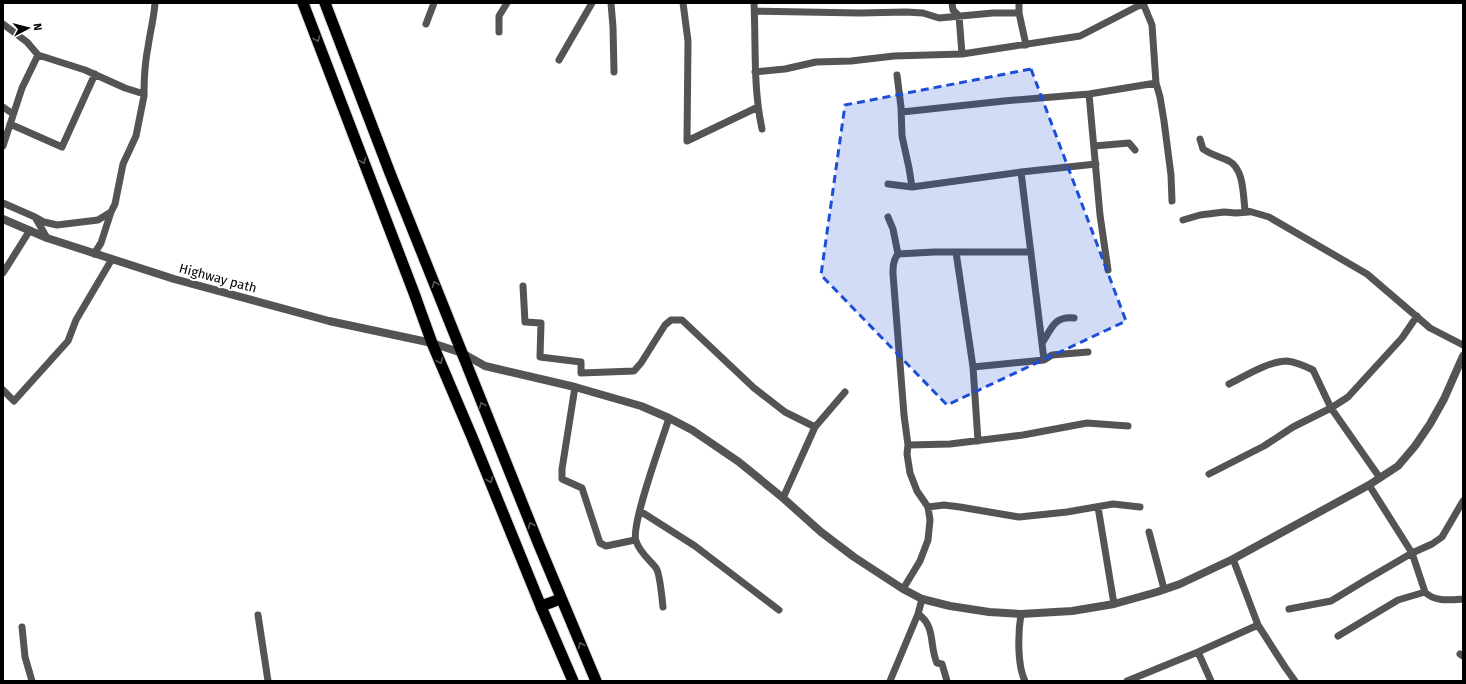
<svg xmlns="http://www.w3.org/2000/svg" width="1466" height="684" viewBox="0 0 1466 684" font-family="'Fira Sans',sans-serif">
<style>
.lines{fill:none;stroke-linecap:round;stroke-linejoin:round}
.trunk-casing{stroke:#dbdbdb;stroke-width:13}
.minor{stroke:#545454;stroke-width:7}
.tertiary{stroke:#545454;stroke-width:8}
.trunk{stroke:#000;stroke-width:11}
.oneway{stroke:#595959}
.marked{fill:#1d4ed8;fill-opacity:0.2;stroke:#1d4ed8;stroke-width:3;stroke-dasharray:8 5;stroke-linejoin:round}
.labels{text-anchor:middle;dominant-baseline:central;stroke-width:4;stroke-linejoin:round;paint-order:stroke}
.street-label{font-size:13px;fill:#000;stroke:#fff}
</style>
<rect width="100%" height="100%" fill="#fff"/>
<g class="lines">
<defs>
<path id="trunk" d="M303,3l111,290 18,50 40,94 70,172 31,72
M325,3l65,170 149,372 57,136
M542,609l-1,-2c6,-4 14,-5 20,-9"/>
</defs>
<use href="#trunk" class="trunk-casing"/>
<path class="minor" d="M611,3l2,24 1,45
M683,3l5,38 -1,100 71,-34
M754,3c2,43 -1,84 8,126
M952,3l1,7 6,6 3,38
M1019,3v10l7,32
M1143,3l9,22 4,58 4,14 4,24 7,54 1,26
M755,11l105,2 46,-1 17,1 16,5 54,-5h26
M3,24l24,18 11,13 -16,33 -19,58
M426,24l8,-21
M499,32v-16l8,-13
M38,55l47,15 40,18 19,6v2l-8,40 -13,28 -8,40 -4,8 -10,31 -7,11
M559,60l33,-57
M755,72l30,-3 31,-7 35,-1 43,-5 68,-2 118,-18 64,-33
M897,75l4,32 1,29 7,32 3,19 109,-15 75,-8
M144,94c0,-16 1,-32 4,-47 2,-15 6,-29 7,-44
M1089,94l11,121 8,55
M3,107l10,7
M902,112l102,-11 85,-7 67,-11
M10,124l52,23 33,-73
M1200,139l3,10c10,7 16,7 26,12 15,8 14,34 16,49l24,7 98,57 63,54 33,17
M1094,146l35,-3 6,7
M1021,172l23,188
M888,184l24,3
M3,203l32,14 12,21
M35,217l9,5 13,3 41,-5 13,-8
M888,217l5,12 5,25c-5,6 -5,13 -5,20l11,141 4,30 -1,9 3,19 7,18 11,16 2,13 -2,20 -8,21 -17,28
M1183,220l17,-5 24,-3 12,1 13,-1
M956,252l17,115 5,74
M898,254l36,-2h97
M3,273l27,-43
M523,286l2,36 16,1 -1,34 41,5v11l53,-2 7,-8 24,-38 6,-5h11l72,68 31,24 30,15
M1042,343c10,-14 11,-27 32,-25
M973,367l71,-7 8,-5 36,-3
M1229,384c16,-8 40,-23 58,-23 9,1 18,5 26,9l18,38 49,70
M575,387l-13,82v10l20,9 18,55 6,3 29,-6
M3,390l11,11 54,-60 8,-21 36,-61
M908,445l42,-1 73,-9 64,-12 41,3
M1209,474l55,-28 29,-19 38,-19 17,-11 54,-59 15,-22
M1369,485l43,68 13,39c9,10 25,8 38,7
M783,498l32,-71 30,-35
M928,507l16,-2 16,2 59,10 48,-5 46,-8 27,3
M1098,507l16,97
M640,511l55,35 84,64
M1149,532l15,57
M1233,559l25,66
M663,607c-1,-8 -3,-34 -7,-39 -7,-9 -16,-15 -20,-27 -6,-15 27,-103 33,-123
M1289,609l42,-8 33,-20 48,-28 20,-9 10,-7 21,-36
M918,614c18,12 11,32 19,49l5,1 5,17
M1021,614c-3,18 -4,51 4,67
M258,615l10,66
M22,627l3,30 7,24
M1338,636l60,-36 27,-8
M1198,652l13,29
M1460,654l3,2
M890,681l28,-67 4,-15
M1127,681l71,-29 60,-27 27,42 10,14"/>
<path class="tertiary" d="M3,219l44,19 127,41 155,42 103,22 30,10 23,13 90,21 66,19 28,12 23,12 47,32 44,36 38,34 33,25 49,32 19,10 28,7 39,6 32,2 51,-3 42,-7 43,-12 23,-8 53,-25 79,-43 57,-31 29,-19 17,-20 15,-22 14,-25 19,-43"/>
<use href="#trunk" class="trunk"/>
</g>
<defs><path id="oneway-chevron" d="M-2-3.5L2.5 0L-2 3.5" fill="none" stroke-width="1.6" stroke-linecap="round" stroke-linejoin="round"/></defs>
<g class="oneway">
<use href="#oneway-chevron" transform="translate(317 39) rotate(69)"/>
<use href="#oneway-chevron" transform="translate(363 161) rotate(69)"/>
<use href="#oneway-chevron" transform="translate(435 284) rotate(-112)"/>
<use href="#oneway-chevron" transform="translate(440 361) rotate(66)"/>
<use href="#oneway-chevron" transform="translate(482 405) rotate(-112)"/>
<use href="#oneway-chevron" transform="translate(490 480) rotate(68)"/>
<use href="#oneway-chevron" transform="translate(531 525) rotate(-112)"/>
<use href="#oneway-chevron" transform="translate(581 645) rotate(-113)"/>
</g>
<path class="marked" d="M1031,69l95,252 -179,84 -126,-130 24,-170z"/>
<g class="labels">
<g class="street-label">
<text transform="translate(218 278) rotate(15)">Highway path</text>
</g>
</g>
<rect width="1466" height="684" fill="none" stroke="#000000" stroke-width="8"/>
<g transform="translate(28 28) rotate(83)" stroke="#ffffff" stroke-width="3" paint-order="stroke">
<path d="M0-3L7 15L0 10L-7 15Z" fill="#000000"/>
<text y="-6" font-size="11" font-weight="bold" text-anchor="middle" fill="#000000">N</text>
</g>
</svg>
